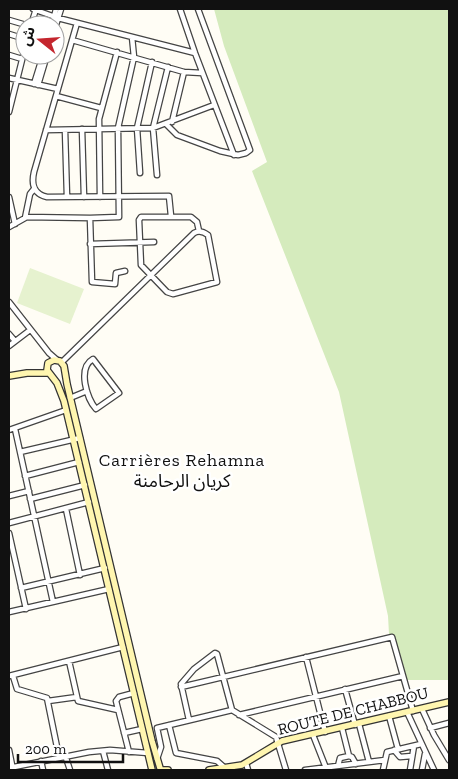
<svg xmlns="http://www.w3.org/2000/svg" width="458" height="779" viewBox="0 0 458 779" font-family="'Zilla Slab','Noto Sans Arabic',serif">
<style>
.green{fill:#d5ebbd}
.pitch{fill:#e6f2cf}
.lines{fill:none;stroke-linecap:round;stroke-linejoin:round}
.street-casing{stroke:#444;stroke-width:7}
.secondary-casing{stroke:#333;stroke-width:8}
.street{stroke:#fff;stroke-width:4.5}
.secondary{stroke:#fff6b0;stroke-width:5.5}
.labels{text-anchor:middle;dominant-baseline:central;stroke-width:5;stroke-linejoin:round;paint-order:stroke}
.street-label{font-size:16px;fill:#111;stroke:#fff}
.neighbourhood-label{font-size:18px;letter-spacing:1px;fill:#111;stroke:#fff}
</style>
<rect width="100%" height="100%" fill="#fffdf5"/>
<path class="green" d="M214,9h235v671h-46l-14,-46 -1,-18 -49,-224 -87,-221 15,-9 -43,-116z"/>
<path class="pitch" d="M30,268l54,21 -14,35 -53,-21z"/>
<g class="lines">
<defs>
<path id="street" d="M33,9l25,9 137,35
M180,9l15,44 39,102
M9,20l17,5
M77,23l-43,149c-3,13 0,22 13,25l122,-1 2,20
M31,25l5,-16
M52,25l4,-16
M55,28l6,-19
M9,34l16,5
M72,40l112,32 18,1
M9,55l13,4
M9,78l49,11
M34,84l9,-29
M38,85l9,-30
M56,96l45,12
M9,112l16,-64
M172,122l12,-50
M166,124l11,11 43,16 18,4 8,-2 4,-3 -52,-141
M82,129l2,68
M46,130l107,-2 61,-23
M65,130l2,67
M140,173l-3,-45 15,-66
M157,175l-4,-47 15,-61
M9,197l6,27
M100,197l-1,-78 18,-67
M26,217l64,1 29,-1 -1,-89 16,-71 -2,-20
M90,218l2,64 23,2 1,-11 9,-2
M9,227l16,-9 5,-24 4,-5
M90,244l64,-2
M9,302l40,51 8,7
M9,334l6,7
M9,346l21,-16
M93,359l26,34 -23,16c-9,-10 -19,-41 -3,-50z
M62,362l132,-129c5,-3 10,-1 14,2l9,47 -44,12 -6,-2 -26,-27 -2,-45 2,-3h50l6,5 2,9
M70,398l17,-7
M15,429l38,173
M9,430l57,-20
M20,452l60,-14
M25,476l54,-14
M9,496l20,-5
M30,499l55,-14
M66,509l14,66
M9,523l80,-21
M9,533l17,76
M21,588l84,-20
M9,612l100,-23
M306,657l19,75
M69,661l9,40 40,9
M9,676l114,-29
M13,676l4,13 30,9 10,49 9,11 4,12
M181,687l211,-50 21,74
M345,689l10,36
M48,701l29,-4
M422,709l12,26 15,25
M407,712l27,58
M239,715l164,-39
M389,716l9,33
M189,720l-8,-36 13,-15 21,-16 2,1 15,56
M359,724l10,38
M169,725l7,28 41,8 8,7
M342,728l7,28
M430,728l19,-5
M124,733l18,-4
M313,735l13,33
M9,750l4,20
M394,750l6,7 12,-1
M103,751l5,19
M129,752l-13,-51 3,-4 15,-4
M157,759l4,-12 -4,-19 75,-18 44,27 10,33
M41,761l2,9
M246,763l2,7
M338,766l2,-8 9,-2 3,1 4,7
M9,768l80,-16 21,-2 38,3
M305,770l80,-10
M383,770l4,-18 34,-8
M410,770l4,-24
M422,770l3,-16"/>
<path id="secondary" d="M9,376l18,-3h21
M152,770l-88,-369 -7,-18 -10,-13 1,-7 6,-3 6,1 4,5 3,18 85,357 8,27
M162,770h6
M209,770l33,-5 40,-24 167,-39"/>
</defs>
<use href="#street" class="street-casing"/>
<use href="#secondary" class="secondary-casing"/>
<use href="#street" class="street"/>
<use href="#secondary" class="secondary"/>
</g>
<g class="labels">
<g class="street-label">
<text transform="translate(353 711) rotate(-14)">ROUTE DE CHABBOU</text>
</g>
<g class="neighbourhood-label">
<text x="182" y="460">Carrières Rehamna<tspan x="182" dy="21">كريان الرحامنة</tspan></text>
</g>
</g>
<rect width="458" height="779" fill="none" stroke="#111111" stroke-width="20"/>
<g transform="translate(40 40) rotate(287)"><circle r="24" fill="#ffffff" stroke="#a0a0a0"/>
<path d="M0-4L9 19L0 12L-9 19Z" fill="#c4262e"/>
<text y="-8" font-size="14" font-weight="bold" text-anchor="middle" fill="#111111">ش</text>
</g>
<path d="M18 754v8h105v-8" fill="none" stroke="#111111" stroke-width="2.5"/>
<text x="25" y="754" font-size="15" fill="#111111" stroke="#ffffff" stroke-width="4" paint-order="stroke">200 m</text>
</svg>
